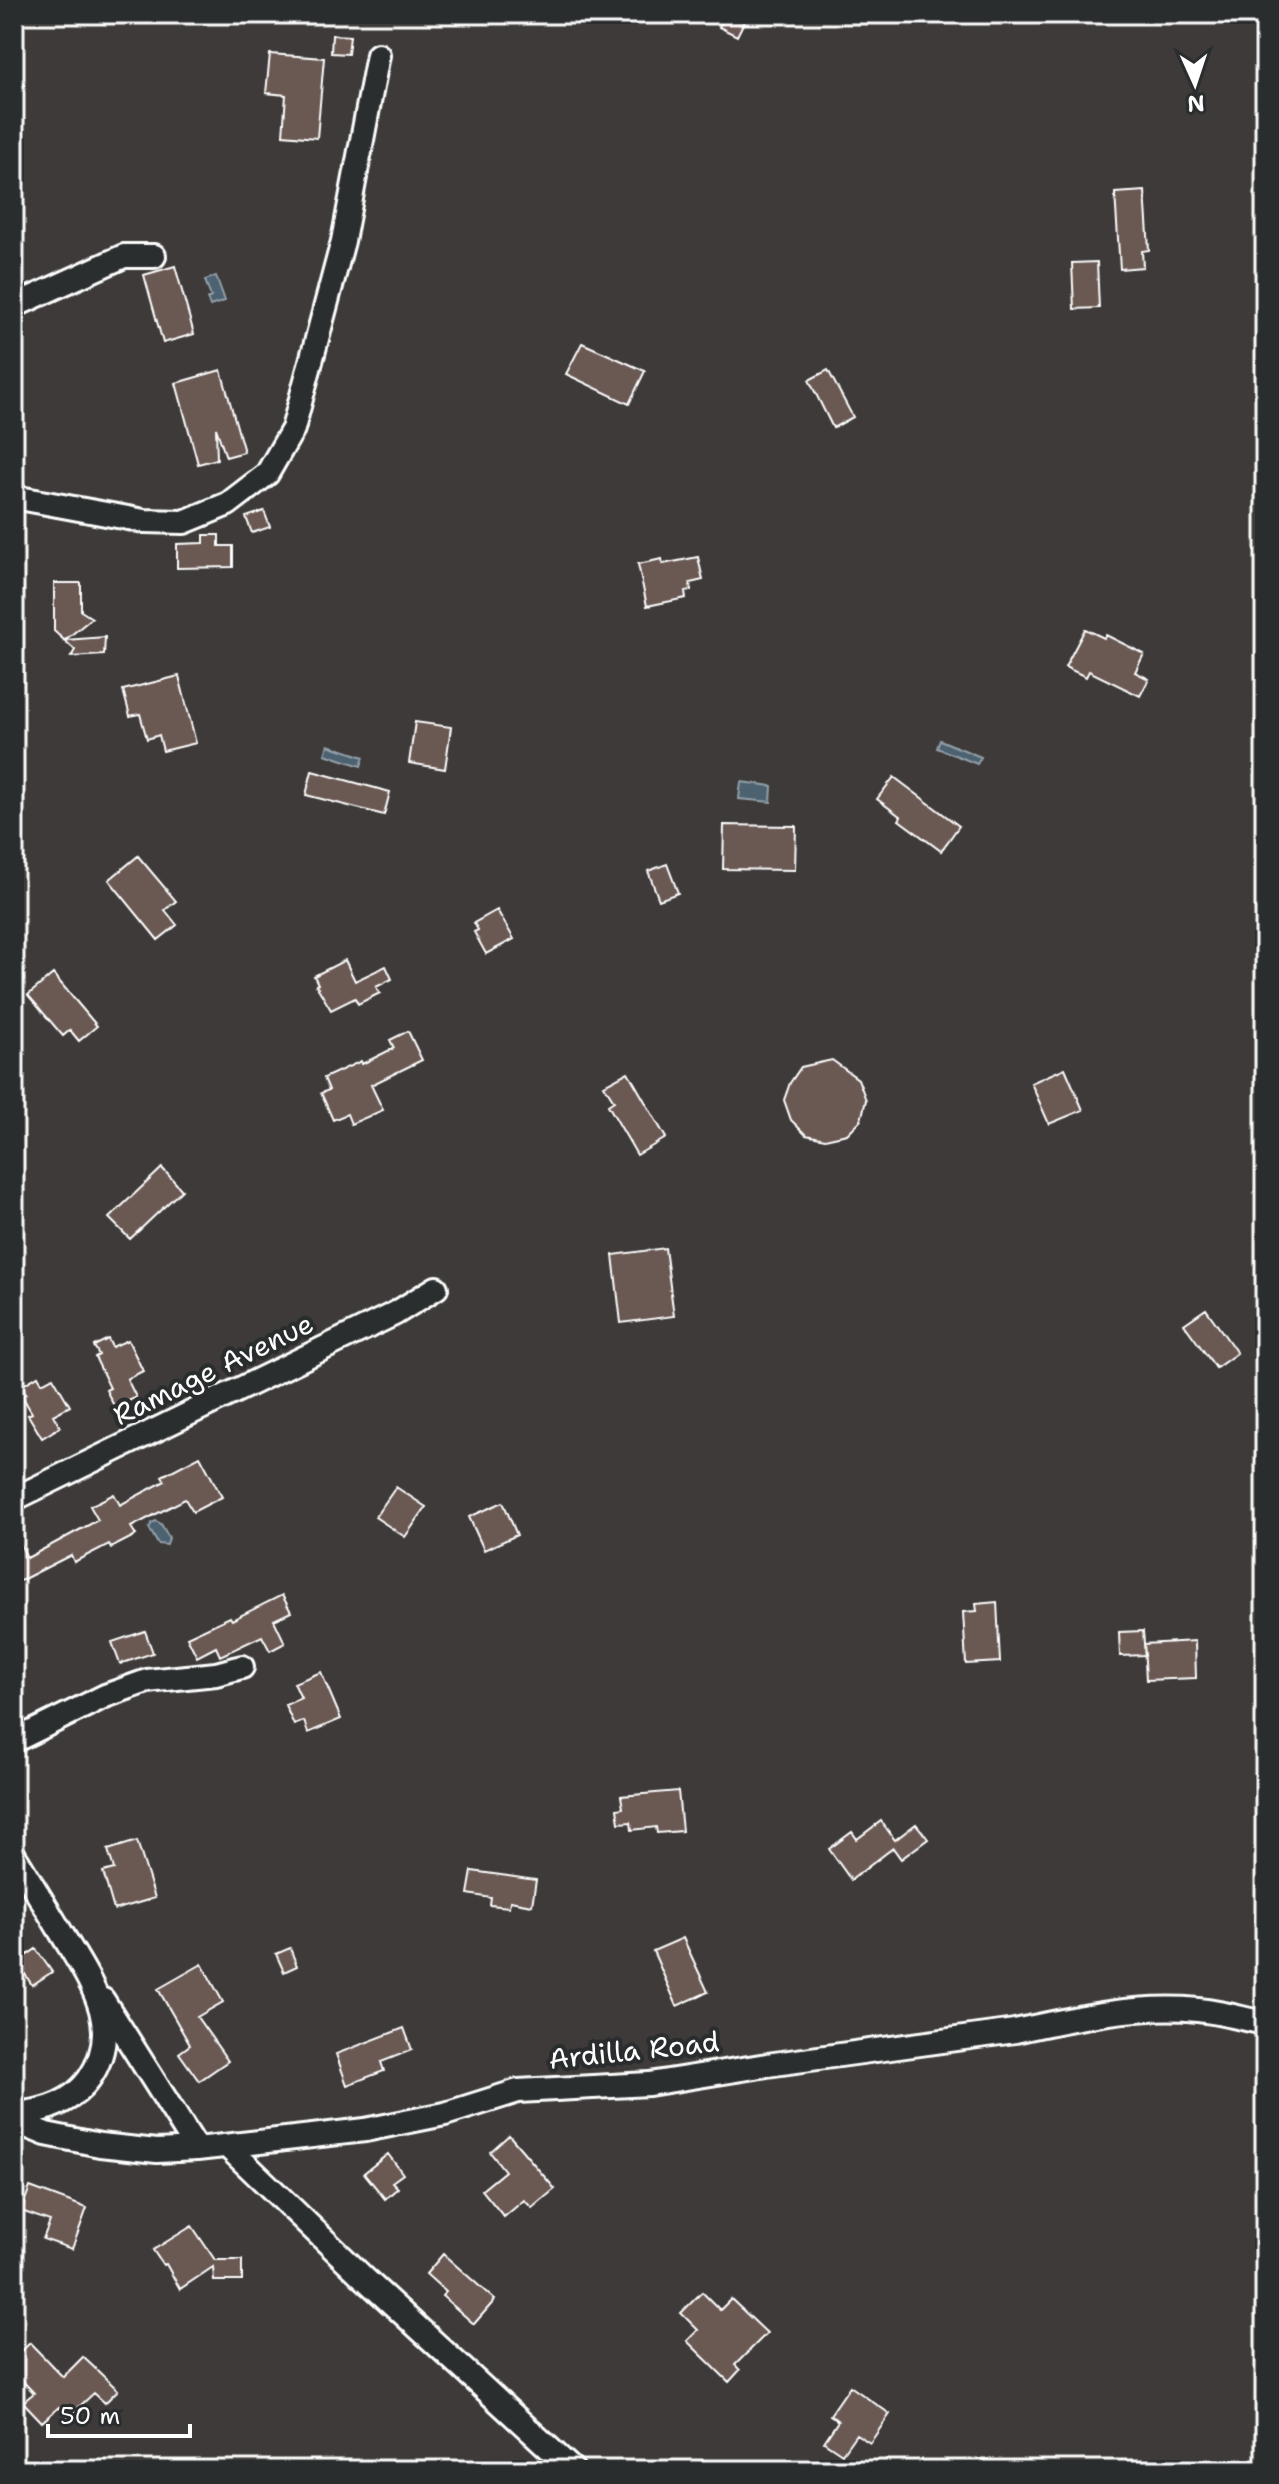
<svg xmlns="http://www.w3.org/2000/svg" width="1279" height="2484" viewBox="0 0 1279 2484" font-family="'Shantell Sans',sans-serif">
<style>
.water{fill:#4d6271;stroke:#94a1aa;stroke-width:2}
.building{fill:#6a5953;stroke:#fff;stroke-width:2}
.lines{fill:none;stroke-linecap:round;stroke-linejoin:round}
.minor-casing{stroke:#fff;stroke-width:28}
.minor{stroke:#2a2d2e;stroke-width:22}
.labels{text-anchor:middle;dominant-baseline:central;stroke-width:8;stroke-linejoin:round;paint-order:stroke}
.street-label{font-size:28px;fill:#fff;stroke:#2a2d2e}
</style>
<rect width="100%" height="100%" fill="#3d3a39"/>
<filter id="ink" filterUnits="userSpaceOnUse"><feTurbulence type="fractalNoise" baseFrequency=".0125" numOctaves="2"/><feDisplacementMap in="SourceGraphic" scale="16" xChannelSelector="R" yChannelSelector="G"/><feConvolveMatrix kernelMatrix="1 2 1 2 8 2 1 2 1" color-interpolation-filters="sRGB"/></filter>
<g filter="url(#ink)">
<path class="water" d="M216,276l9,25 -15,5 -3,-7 4,-2 -6,-17z
M940,740l41,17 -4,7 -40,-16z
M328,745l36,12 -3,9 -36,-12z
M741,782l31,4 -1,16 -32,-3z
M156,1521l5,3 8,14 -2,7 -9,-1 -9,-16 3,-5z"/>
<path class="building" d="M725,14h23l-11,22 -18,-9z
M332,35l18,1 -2,18 -17,-1z
M270,54l54,4 -7,80 -34,-3 3,-40 -20,-2z
M1145,191l4,59 -7,1 1,16 -23,2 -5,-76z
M1097,262l2,46 -25,1 -2,-46z
M175,266l19,68 -31,9 -19,-68z
M582,343l63,28 -16,33 -63,-30z
M221,370l23,82 -18,5 -10,-29 1,31 -19,5 -22,-81z
M828,370l25,47 -20,11 -24,-48z
M264,511l6,16 -18,6 -6,-16z
M204,535h15v11h14v21l-56,1v-24l27,-1z
M698,557l5,23 -13,3 1,7 -6,1 1,7 -39,8 -9,-42 24,-5 1,5z
M54,583h27v28l11,7 -27,22 40,-3 -1,18 -33,2 4,-7 -21,-19z
M1085,629l19,9 2,-3 38,19 -9,18 14,7 -9,17 -51,-25 -3,6 -21,-10z
M179,676l17,67 -33,8 -4,-16 -12,4 -7,-25 -10,2 -7,-26z
M415,722l36,5 -6,42 -36,-6z
M312,771l78,21 -6,23 -78,-20z
M894,777l65,49 -18,25 -42,-31 2,-3 -24,-18z
M724,825l72,1 -1,44 -72,-1z
M138,856l38,45 -11,9 12,15 -19,15 -49,-60z
M667,864l11,29 -19,7 -11,-29z
M497,910l17,29 -28,15 -12,-22 4,-2 -4,-7z
M345,960l10,21 31,-15 6,13 -16,8 4,6 -22,11 -3,-6 -24,12 -15,-25 2,-1 -4,-8z
M53,974l44,52 -18,15 -9,-11 -7,6 -35,-41z
M408,1031l14,29 -51,25 12,25 -32,14 -4,-10 -14,6 -12,-27 8,-3 -5,-12 37,-17 1,3 32,-16 -4,-8z
M832,1060l26,19 8,21 -5,20 -14,14 -22,5 -19,-4 -15,-15 -7,-20 6,-17 11,-16z
M1065,1068l18,42 -34,14 -18,-41z
M628,1072l38,66 -29,17 -29,-50 6,-4 -10,-16z
M162,1168l20,22 -52,49 -21,-21z
M665,1248l9,68 -53,7 -8,-68z
M1206,1309l31,44 -21,15 -32,-44z
M108,1339l4,8 16,-7 15,31 -16,8 9,18 -21,11 -9,-18 4,-2 -15,-31 4,-2 -5,-9z
M38,1376l4,7 11,-6 17,29 -17,9 7,12 -18,11 -14,-23 4,-2 -10,-17 4,-3 -5,-7z
M200,1456l22,41 -29,15 -8,-13 -54,28 5,8 -25,13 -2,-4 -35,18 -3,-7 -57,29v-54l13,28 71,-38 -8,-14 24,-12 6,11 45,-24 -3,-5z
M396,1487l30,20 -21,30 -30,-20z
M503,1502l14,33 -33,15 -15,-33z
M282,1595l9,17 -17,8 11,23 -15,8 -8,-15 -42,20 -4,-9 -19,10 -10,-20 43,-20 2,3z
M997,1602l3,60 -34,2 -3,-52 14,-1 -1,-7z
M145,1631l8,22 -33,11 -8,-22z
M1143,1631l2,24 -25,1 -1,-24z
M1195,1641l1,37 -50,2 -2,-36z
M321,1672l20,47 -33,14 -4,-12 -10,4 -9,-20 16,-7 -7,-15z
M678,1791l4,40 -25,2 -1,-6 -24,3 -1,-8 -12,1 -2,-14 6,-1 -2,-12z
M881,1821l14,19 21,-16 12,15 -27,20 -8,-11 -42,32 -22,-31 23,-17 5,7z
M137,1841l18,57 -41,12 -11,-38 11,-3 -6,-19z
M472,1871l64,9 -4,25 -22,-4 -1,6 -19,-2 1,-7 -23,-4z
M683,1938l25,54 -31,14 -24,-55z
M290,1948l7,18 -13,6 -8,-18z
M36,1949l16,23 -20,13 -15,-23z
M202,1964l21,38 -26,15 31,44 -29,20 -20,-28 11,-8 -32,-56z
M404,2028l8,22 -31,12 3,9 -37,14 -11,-31z
M509,2135l46,54 -23,19 -8,-8 -20,17 -22,-27 23,-19 -15,-19z
M388,2154l15,20 -11,8 6,6 -13,11 -21,-26z
M30,2187l57,21 -15,41 -29,-10 7,-18 -29,-10z
M192,2226l23,34h27v21h-28l-1,-14 -33,22 -14,-25 -3,1 -10,-15z
M443,2254l52,46 -21,24 -32,-28 4,-4 -20,-18z
M702,2292l18,18 11,-11 36,34 -32,32 5,5 -11,12 -42,-41 11,-11 -17,-17z
M30,2343l33,34 20,-20 35,33 -13,13 -11,-10 -26,24 -9,-10 -17,15 -19,-20 11,-9 -20,-21v-14z
M850,2386l40,28 -20,29 -14,-9 -14,20 -18,-12 14,-21 -8,-6z"/>
<g class="lines">
<defs>
<path id="minor" d="M14,306l110,-50h30
M14,497l130,24 40,1 44,-18 39,-30 26,-45 50,-188 35,-186
M14,1499l382,-186 40,-25
M14,1741l91,-45 42,-15 69,-7 26,-7
M14,1855c16,26 32,52 48,79 27,45 63,93 27,145 -18,25 -46,33 -75,35
M103,2000l94,149
M14,2121l32,13 54,11 57,6 40,-2 168,-19 80,-16 73,-23 131,-7 118,-19 248,-34c59,-13 123,-27 183,-21 23,2 45,9 67,13
M227,2146l137,132 209,192"/>
</defs>
<use href="#minor" class="minor-casing"/>
<use href="#minor" class="minor"/>
</g>
</g>
<g class="labels">
<g class="street-label">
<text transform="translate(213 1369) rotate(-26)">Ramage Avenue</text>
<text transform="translate(634 2050) rotate(-6)">Ardilla Road</text>
</g>
</g>
<rect width="1279" height="2484" fill="none" stroke="#2a2d2e" stroke-width="48"/>
<rect x="24" y="24" width="1231" height="2436" fill="none" stroke="#fff" stroke-width="3" filter="url(#ink)"/>
<g transform="translate(1195 84) rotate(177)" stroke="#2a2d2e" stroke-width="6" paint-order="stroke">
<path d="M0-6L14 30L0 20L-14 30Z" fill="#ffffff"/>
<text y="-12" font-size="22" font-weight="bold" text-anchor="middle" fill="#ffffff">N</text>
</g>
<path d="M48 2424v12h142v-12" fill="none" stroke="#ffffff" stroke-width="4"/>
<text x="60" y="2424" font-size="24" fill="#ffffff" stroke="#2a2d2e" stroke-width="6" paint-order="stroke">50 m</text>
</svg>
